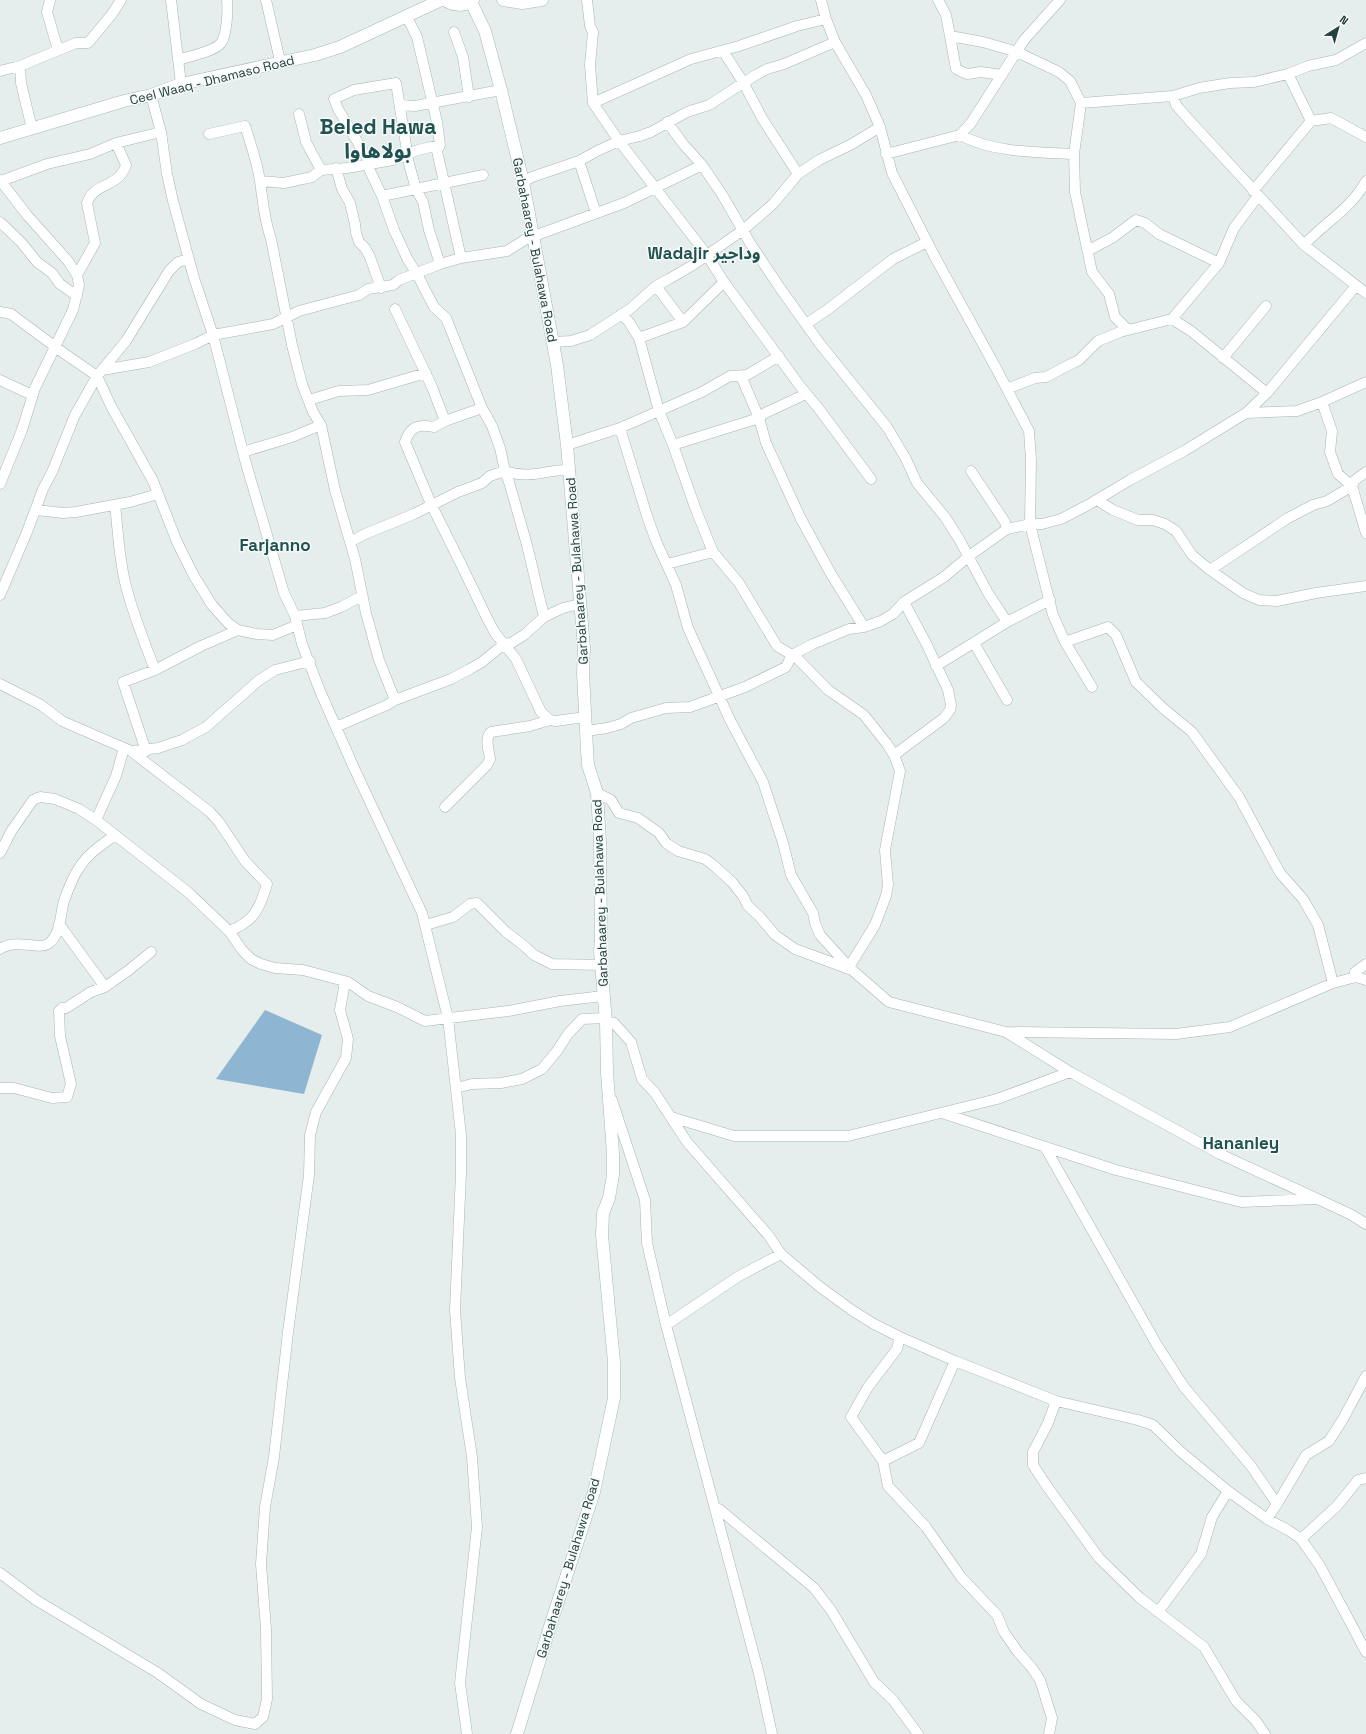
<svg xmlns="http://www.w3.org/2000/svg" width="1366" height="1734" viewBox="0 0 1366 1734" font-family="'Space Grotesk','Noto Sans Arabic',sans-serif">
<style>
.water{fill:#8eb6d2}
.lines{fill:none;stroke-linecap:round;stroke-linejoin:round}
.minor-casing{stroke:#a7b6b5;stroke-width:11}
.secondary-casing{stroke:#a3bab8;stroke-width:13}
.minor{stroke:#fff;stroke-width:10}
.secondary{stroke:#fff;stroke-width:12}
.labels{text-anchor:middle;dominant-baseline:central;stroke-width:3;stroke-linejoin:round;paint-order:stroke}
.street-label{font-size:13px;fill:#244040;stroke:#f6faf9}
.district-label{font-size:17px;font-weight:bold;fill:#205252;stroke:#f6faf9}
.town-label{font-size:21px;font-weight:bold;fill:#205252;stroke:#f6faf9}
</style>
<rect width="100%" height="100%" fill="#e5eeec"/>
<path class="water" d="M265,1010l57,25 -18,59 -88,-15z"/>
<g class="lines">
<defs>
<path id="minor" d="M50,0l-3,12 11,38
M171,0l10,84
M266,0l14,61
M587,0l3,26 3,6 -3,33 3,38 26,38 88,114 17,27 76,104 19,23 52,70
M821,0l5,19 9,23 31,53 14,32 12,46 44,86 60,109 33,63 2,29 -1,64 3,12 20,79 12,27 27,45
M938,0l8,15 4,21 33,6 34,10 42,20 11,9 11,22 92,-7 26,-8 31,-5 24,-1 34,-8 20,-8 28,-6 30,-17
M407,17l10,20 20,85 3,23 -3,6 24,107
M454,32l9,25 6,40
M950,36l6,33 11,5 14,-2 21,3
M723,51l20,31 19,36 36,56
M178,60c11,-4 36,-8 43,-17 6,-8 7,-33 6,-43
M20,66l1,17 11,46
M0,71l20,-5 56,-23h12l24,-29 9,-14
M1288,74l23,47 20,-3 35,19
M151,95l10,37 6,42 6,27 21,77 19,57 32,125 39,133 11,23 7,28 18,47 34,77 68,145 26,105 13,117v38l-6,137 5,68 12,79 5,70 -17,156 7,51
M1173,96l3,9 13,15 115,125 62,48
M593,103l98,-44 48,-13 58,-20 29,-7
M1081,103l-7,51 1,38 17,80 17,22 6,23 13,13
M400,105l15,1 86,-16
M299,114l7,28 15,28
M667,122l17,23 18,20 21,31 27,47 30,45 40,56 67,83 19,32 11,24 28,34 14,22 29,54 19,29
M209,134l36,-8c6,18 12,36 15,55 3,21 4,38 11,58l21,106 10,39 11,28 8,13 14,65 20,69 11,54 13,47 16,40
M960,135c34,18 76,17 114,19
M886,154l74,-19 11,-12 53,-83 36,-40
M579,161l17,52
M336,168l6,21 8,14 5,21 1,9 3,9 6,6 5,9 11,31
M0,180l27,35 41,46 9,14 2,10 -6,25 -38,78 -13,42 -22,54
M1,181l46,-17 43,-10 26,-11 45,-11
M260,181l24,2 28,-6 9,-7 26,-2 46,-8 25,-10 22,-5
M523,182l9,-5 47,-16 18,-10 22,-10 21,-5 11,-4 36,-20 22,-7 45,-29 13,-7 17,-5 51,-22
M1253,191l58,-70
M382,196l101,-21
M0,222l21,20 16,20 15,11 8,11 17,12
M1304,245c20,-22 48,-37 62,-64
M1089,250l23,-12 24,-18 9,3 14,11 60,29
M440,264l-11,-34 -6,-28 -7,-13 -7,-25 -13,-81 -42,7 -20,9 4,10 32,54v8l12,25 12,34 14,30 9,14 17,33 12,11 36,90 10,18 8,22 5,23c26,9 41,-2 65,-1
M77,275l18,-32 -8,-40c7,-21 32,-15 39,-38l-10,-22
M656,286l27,36
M395,309l37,78 13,34
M0,312l11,2 54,40 32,22 14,30 42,75 24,61 17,34 18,29 16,18 10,7 19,4 16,1 24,-10
M621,314l8,8 10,16 20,73 14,34 23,65 17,42 26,31 38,63 20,12 31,32 36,25 23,29 7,11 6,16 -15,79 3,35 -2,11 -11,29 -26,42
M1172,319l47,-56 15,-35 24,-32
M806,324l21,-14 66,-51 34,-17
M639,338l44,-16 41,-40
M553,342l18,-1 19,-6 40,-26 26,-23 13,-7 24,-14 50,-35 30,-26 25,-30 21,-14 33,-16 28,-17
M1223,358l43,-52
M102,370l47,-8 46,-18 18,-9 60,-11 26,-13 60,-16 9,-6 25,-4 6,-5 41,-16 21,-6 46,-7 19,-12 98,-36 78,-38
M741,376l18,42 7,25 34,74 31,57 33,53
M0,380l32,15
M1007,389l28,-11 11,-1 21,-11 12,-6 19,-19 22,-9 52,-13 19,12 76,62
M309,400l30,-9 29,-1 58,-17
M1322,402l10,29 -2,21 8,22 14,12 14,47
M482,408l-37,13 -11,6c-15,-3 -24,-1 -29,15l26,62 27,54 30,62 7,13 21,26 25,53 9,8 6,1 29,-4
M1246,413l51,-2 25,-9 44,-20
M620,428l27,88 9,25 20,44 12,43 42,92 33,62 20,61 8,32 22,38 2,10 5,12 30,33
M567,445l53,-17 82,-36 28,-16 17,-1 32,-19
M673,445l86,-27 6,-5 41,-19
M243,452l49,-15 29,-12
M971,471l34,51 2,7
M1097,500l16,10 25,10h15l12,4 11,7 16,24 18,15 33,23 16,7 18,1 39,-8 50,-7
M115,505c3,26 4,52 10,77 7,30 19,59 30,88
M36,510l27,3 13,-1 54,-10 28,-8
M350,542l15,-8 49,-20 44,-22 24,-9 8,-7 15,-5 4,11 18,63 17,72
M667,564l46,-12
M1210,570l78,-52 25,-13 14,-4 25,-15 3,-6 11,-8
M0,595l27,-63 16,-43 9,-17 23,-57 22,-39 29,-35 43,-70 9,-9 11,-3
M295,616l30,-3 16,-6 21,-11
M1065,642l43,-15 8,8 20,47 28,27 28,23 47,65 41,76 23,26 15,26 15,58
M974,643l33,57
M936,666l71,-44 43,-22
M0,684l41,21 21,16 69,30 79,61 9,10 26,39 22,23c-7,24 -13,38 -38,47
M336,727l51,-22 8,-5 56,-21 19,-10 12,-7 22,-18 7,-1 13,-8 20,-18 19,-9 17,-4
M586,731l21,-3 14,-4 10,-6 35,-10 24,-1 55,-20 41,-20 6,-12 21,-11 36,-15 15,-2 17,-6 12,-7 11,-12 40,-25 25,-21 38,-27 23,-5h12l19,-5 27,-14 42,-25 54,-29 62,-38 21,-20 88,-106
M131,751l27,-3 24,-8 24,-13 52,-46 17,-11 35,-9
M146,751l-23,-69 32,-12 46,-24 37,-16
M894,755l50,-37 6,-8 1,-5 -3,-15 -22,-47 -22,-41
M597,793l14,7 8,13 19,5 21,15 7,10 12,8 27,8 7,5 20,18 11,14 5,10 11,10 16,19 20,14 57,21 37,32 117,30 170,2 54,-7 103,-44 23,-6 10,3
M445,807l42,-42 3,-6c-1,-9 -6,-21 1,-27l39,-6 20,-6
M96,820l20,-44 8,-28
M0,853l12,-23 21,-30 7,-3 15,2 24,10 17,11 93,73 40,38 13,19 9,9 10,5 14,4 28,2 45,12 20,14 29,11 28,14 83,-10 52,-10 43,-5
M59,924l46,63
M426,925l27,-8 17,-13 7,-1 29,29 17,13 11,10 18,9 49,1
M0,949c16,-11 38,1 48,-5 13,-9 12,-29 16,-43 4,-11 8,-23 15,-33 9,-15 23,-23 36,-33
M1356,977l-1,-5 11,-8
M606,1022l8,1 17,19 11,37 13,14 32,49 82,94 12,18 39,33 33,24 21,13 26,13 55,24 101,40 82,19 15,5 28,27 47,39 39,28 21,11 13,9 19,27 46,86
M1006,1032l64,40 150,82 130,60 16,10
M0,1088h14l38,10 15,-1 4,-13 -11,-48 -1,-25 3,-3h4l25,-16 14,-5 24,-17 22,-18
M456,1088l16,-4 29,-1 21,-4 20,-10 15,-18 11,-17 14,-15 24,-1
M612,1100l33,100 2,43 19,82 93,349 13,60
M942,1113l174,57 125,32 76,-3
M671,1117l63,19h114l149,-37 73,-27
M1045,1147l112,198 27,42 67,79 26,38 -10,15
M666,1325l73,-49 42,-22
M900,1337l-3,12 -29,38 -17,30 32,44 5,25 38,41 35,50 36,38 7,17 14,20 14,16 8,12 12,38 -3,16
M1056,1401l-8,22 -15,29v13l13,20 53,73 41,40 64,49 32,54 20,20 9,13
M883,1461l36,-18 36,-82
M1277,1504l29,-49 23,-14 14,-22 23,-43
M716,1510l3,-1 95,79 17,22 43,72 19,18 25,34
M1301,1539l36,-33 21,-26 8,-2
M0,1573l36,27 122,73 43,31 34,16 20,4 8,-7 4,-18 -1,-70 -5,-65 4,-57 9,-50 14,-125 21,-157 1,-40 6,-23 30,-54 2,-19 -8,-29 5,-28
M1158,1612l43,-58 11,-37 16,-26"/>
<path id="secondary" d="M445,0c8,6 19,7 28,0
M503,0l19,3 20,-3
M471,2l14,29 16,59 22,92 34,183 10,80 17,203 -1,25 4,77 1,15 9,28 3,49 1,96 -1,13 6,71 1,50 6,82v21l-4,23 -6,15 -1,22 12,127v36l-20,94 -42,128 -35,114
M0,138l124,-37 27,-6 30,-11 134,-29 25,-8 101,-47"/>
</defs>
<use href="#minor" class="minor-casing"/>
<use href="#secondary" class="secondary-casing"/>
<use href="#minor" class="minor"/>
<use href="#secondary" class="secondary"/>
</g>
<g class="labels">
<g class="street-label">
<text transform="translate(212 80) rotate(-14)">Ceel Waaq - Dhamaso Road</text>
<text transform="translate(535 250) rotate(79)">Garbahaarey - Bulahawa Road</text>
<text transform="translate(577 571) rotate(-94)">Garbahaarey - Bulahawa Road</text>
<text transform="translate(600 893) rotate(-92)">Garbahaarey - Bulahawa Road</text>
<text transform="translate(568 1568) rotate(-73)">Garbahaarey - Bulahawa Road</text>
</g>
<g class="district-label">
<text x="704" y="253">Wadajir وداجير</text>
<text x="275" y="545">Farjanno</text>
<text x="1241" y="1143">Hananley</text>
</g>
<g class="town-label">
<text x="378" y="126">Beled Hawa<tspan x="378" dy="24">بولاهاوا</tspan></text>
</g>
</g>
<g transform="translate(1338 28) rotate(37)" stroke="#f6faf9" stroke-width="3" paint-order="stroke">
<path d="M0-3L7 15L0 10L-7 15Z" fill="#244040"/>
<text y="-6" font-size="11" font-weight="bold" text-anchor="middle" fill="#244040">N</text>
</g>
</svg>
